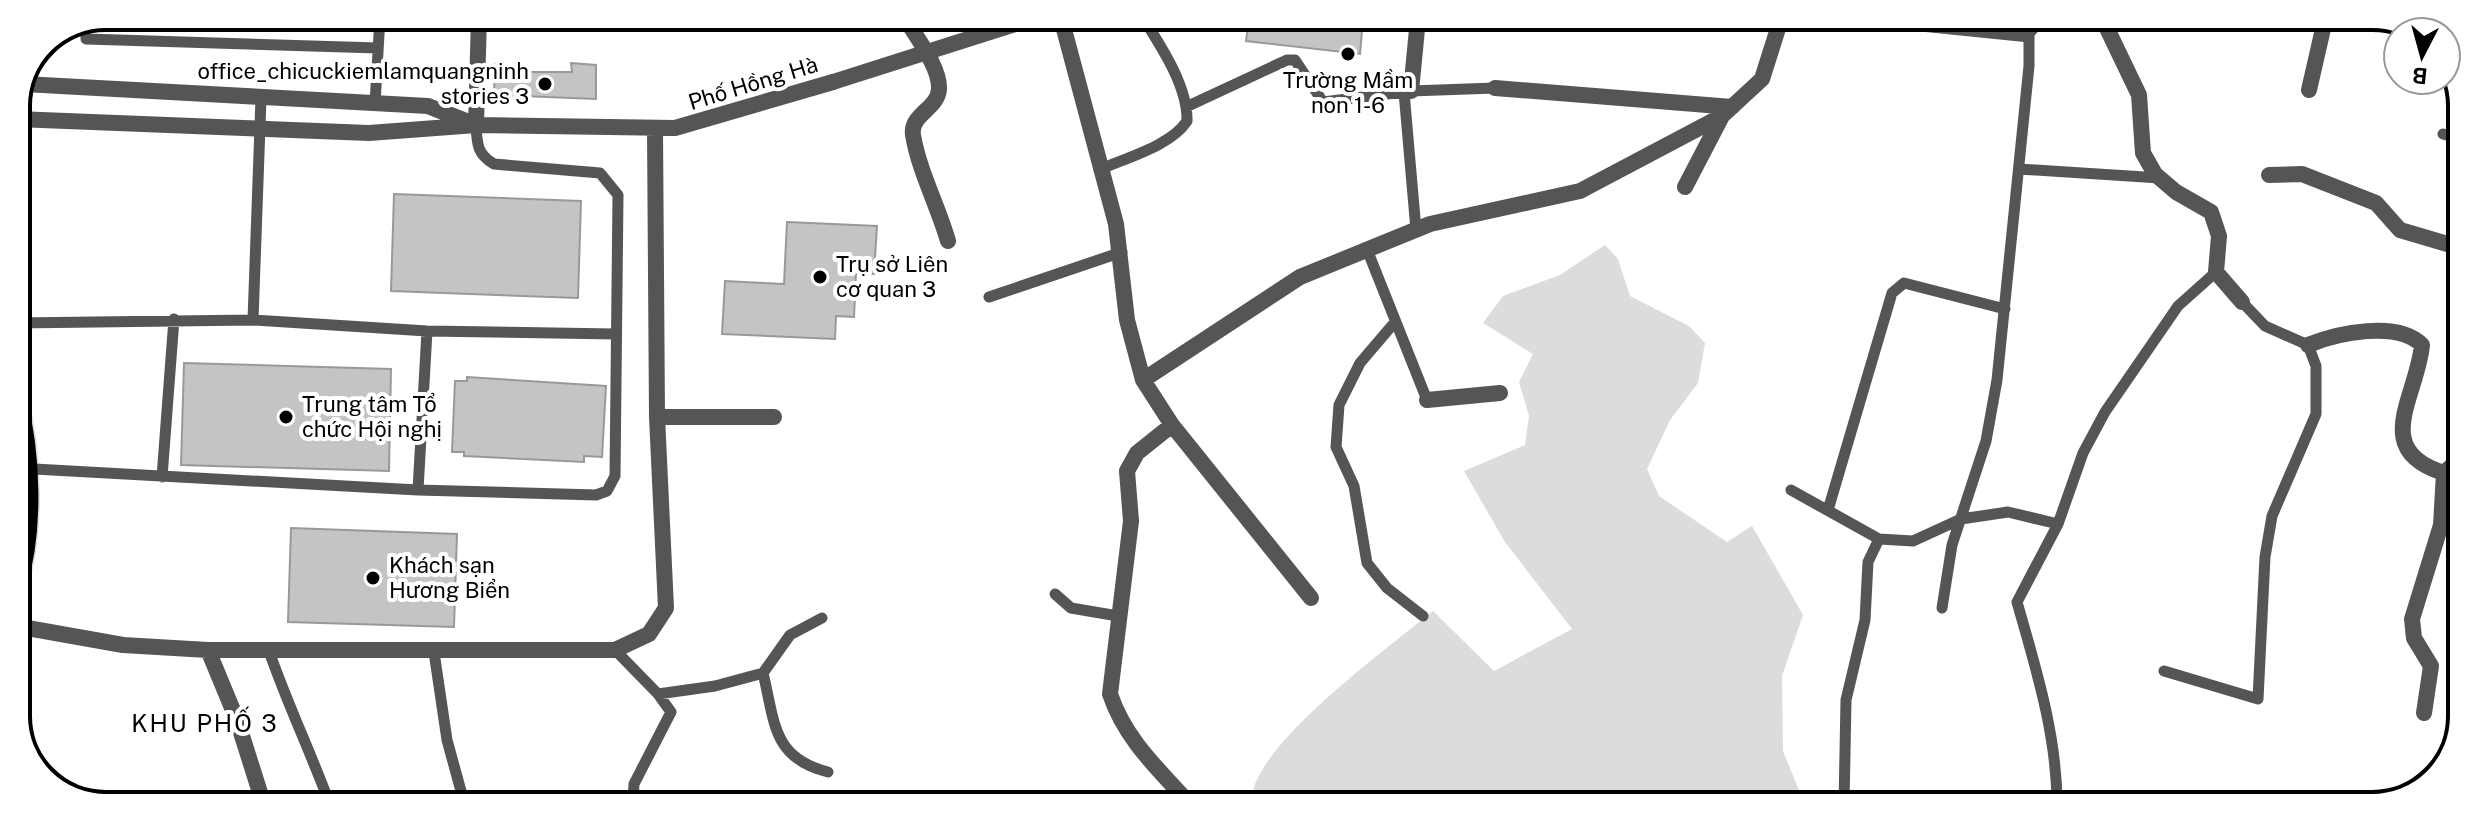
<svg xmlns="http://www.w3.org/2000/svg" width="2478" height="822" viewBox="0 0 2478 822" font-family="'Public Sans',sans-serif">
<style>
.green{fill:#dcdcdc}
.building{fill:#c4c4c4;stroke:#999;stroke-width:2}
.lines{fill:none;stroke-linecap:round;stroke-linejoin:round}
.primary-casing{stroke:#dbdbdb;stroke-width:23}
.lane{stroke:#555;stroke-width:11}
.street{stroke:#555;stroke-width:16}
.primary{stroke:#000;stroke-width:20}
.street-bridge{stroke:#555;stroke-width:16}
.poi-dot{fill:#000;stroke:#fff;stroke-width:3}
.labels{text-anchor:middle;dominant-baseline:central;stroke-width:8;stroke-linejoin:round;paint-order:stroke}
.poi-label{font-size:22px;fill:#000;stroke:#fff;text-anchor:start}
.street-label{font-size:22px;fill:#000;stroke:#fff}
.neighbourhood-label{font-size:24px;letter-spacing:2px;fill:#000;stroke:#fff}
.rim{fill:none;stroke:#000;stroke-width:4}
</style>
<rect width="100%" height="100%" fill="#fff"/>
<path class="green" d="M1605,245l13,14 12,37 59,30 16,17 -7,40 -28,37 -23,49 12,27 68,46 25,-16 51,89 -21,61 1,75 22,54 -553,-1c-8,-52 140,-159 181,-193l61,60 78,-42 -67,-87 -41,-71 61,-26 4,-29 -10,-34 14,-28 -50,-31 20,-27 57,-21z
M970,792l32,3 12,8h-75z"/>
<path class="building" d="M1249,18l114,1 -3,35 -114,-13z
M571,63l25,2v34l-102,-4 1,-31 23,1v7h54z
M394,194l187,7 -3,97 -187,-7z
M787,222l90,4 -3,48 -18,-1 -2,44 -18,-1 -1,23 -113,-5 3,-53 59,3z
M184,363l207,6 -2,102 -208,-6z
M467,377l139,9 -4,71 -18,-1v6l-120,-6v-4h-12l3,-71h12z
M291,528l166,6 -3,93 -166,-5z"/>
<g class="lines">
<defs>
<path id="primary" d="M16,396c15,57 18,135 0,192"/>
</defs>
<use href="#primary" class="primary-casing"/>
<path class="lane" d="M86,24v15l292,9
M1404,92l12,138
M375,104l5,-87
M1186,107l101,-47h8l28,42 88,-11 84,-3
M2443,134l19,5
M2019,169l141,9
M1099,170c26,-12 72,-24 88,-49 1,-34 -26,-75 -44,-103
M1368,252l59,148
M989,297l133,-45
M253,320l8,-222
M1395,322l-35,41 -21,42 -3,42 18,39 13,77 20,25 36,28
M16,323l237,-3 174,11 188,3
M16,468l402,22 178,5 11,-4 8,-15 3,-281 -18,-22 -106,-9c-17,-10 -17,-20 -18,-39
M162,477l12,-158
M418,490l9,-159
M1791,490l88,49 34,2 48,-22 47,-7 50,12
M1828,510l64,-217 12,-10 101,26
M1055,594l16,14 47,8
M1942,608l10,-63 34,-104 11,-61 32,-314v-36
M615,650l43,44 57,-8 48,-13 27,-38 32,-17
M269,651c18,52 41,100 60,151
M434,652l13,88 17,62
M2164,671l94,28 7,-142 7,-41 44,-102v-48l-8,-21 -43,-19 -23,-24
M763,673c12,49 9,85 65,99
M633,802l1,-18 37,-72 -13,-18
M1844,805l2,-105 19,-80 3,-58 11,-23
M2057,805c0,-70 -21,-136 -40,-203l41,-78 25,-71 22,-41 73,-106 38,-34"/>
<path class="street" d="M905,18c11,19 35,49 34,71 -1,20 -29,25 -26,46 6,36 25,71 35,106
M1061,18l55,206 11,96 16,60 29,45 139,173
M1887,20l138,14 13,-14
M2103,20l36,75 4,58 12,21 21,18 35,20 8,24 -3,36 26,30
M24,84l404,22 43,17
M1495,88l237,19
M2309,90l16,-70
M1411,91l7,-72
M16,119l353,14 107,-8 199,3 158,-46
M476,125l3,-108
M2269,175l33,-1 74,29 24,27 61,18
M1685,187l37,-71
M2308,345c29,-12 90,-25 114,0 -5,52 -52,105 22,128
M1143,380l157,-103 130,-53 150,-33 142,-75 40,-37 19,-60
M1427,400l73,-7
M657,417h117
M1172,425l-35,28 -10,18 4,50 -21,173c15,45 48,75 80,110
M16,626l107,19 85,5h407l34,-16 17,-26 -9,-191 -2,-288
M208,650l29,70 26,82
M2424,713l7,-47 -17,-28 -2,-19 29,-94 3,-52 15,-14"/>
<use href="#primary" class="primary"/>
<path class="street-bridge" d="M833,82l185,-59"/>
</g>
<g class="poi-dot">
<circle cx="1348" cy="54" r="8"/>
<circle cx="545" cy="84" r="8"/>
<circle cx="820" cy="277" r="8"/>
<circle cx="286" cy="417" r="8"/>
<circle cx="373" cy="578" r="8"/>
</g>
<g class="labels">
<g class="poi-label">
<text x="529" y="71" text-anchor="end">office_chicuckiemlamquangninh<tspan x="529" dy="25">stories 3</tspan></text>
<text x="1348" y="80" text-anchor="middle">Trường Mầm<tspan x="1348" dy="25">non 1-6</tspan></text>
<text x="836" y="264">Trụ sở Liên<tspan x="836" dy="25">cơ quan 3</tspan></text>
<text x="302" y="404">Trung tâm Tổ<tspan x="302" dy="25">chức Hội nghị</tspan></text>
<text x="389" y="565">Khách sạn<tspan x="389" dy="25">Hương Biển</tspan></text>
</g>
<g class="street-label">
<text transform="translate(753 83) rotate(-17)">Phố Hồng Hà</text>
</g>
<g class="neighbourhood-label">
<text x="205" y="723">KHU PHỐ 3</text>
</g>
</g>
<path d="M0 0H2478V822H0ZM106 30H2372A76 76 0 0 1 2448 106V716A76 76 0 0 1 2372 792H106A76 76 0 0 1 30 716V106A76 76 0 0 1 106 30Z" fill="#fff" fill-rule="evenodd"/>
<path class="rim" d="M106 30H2372A76 76 0 0 1 2448 106V716A76 76 0 0 1 2372 792H106A76 76 0 0 1 30 716V106A76 76 0 0 1 106 30Z"/>
<g transform="translate(2422 56) rotate(186)"><circle r="38" fill="#ffffff" stroke="#999999" stroke-width="2"/>
<path d="M0-6L14 30L0 20L-14 30Z" fill="#000000"/>
<text y="-12" font-size="22" font-weight="bold" text-anchor="middle" fill="#000000">B</text>
</g>
</svg>
